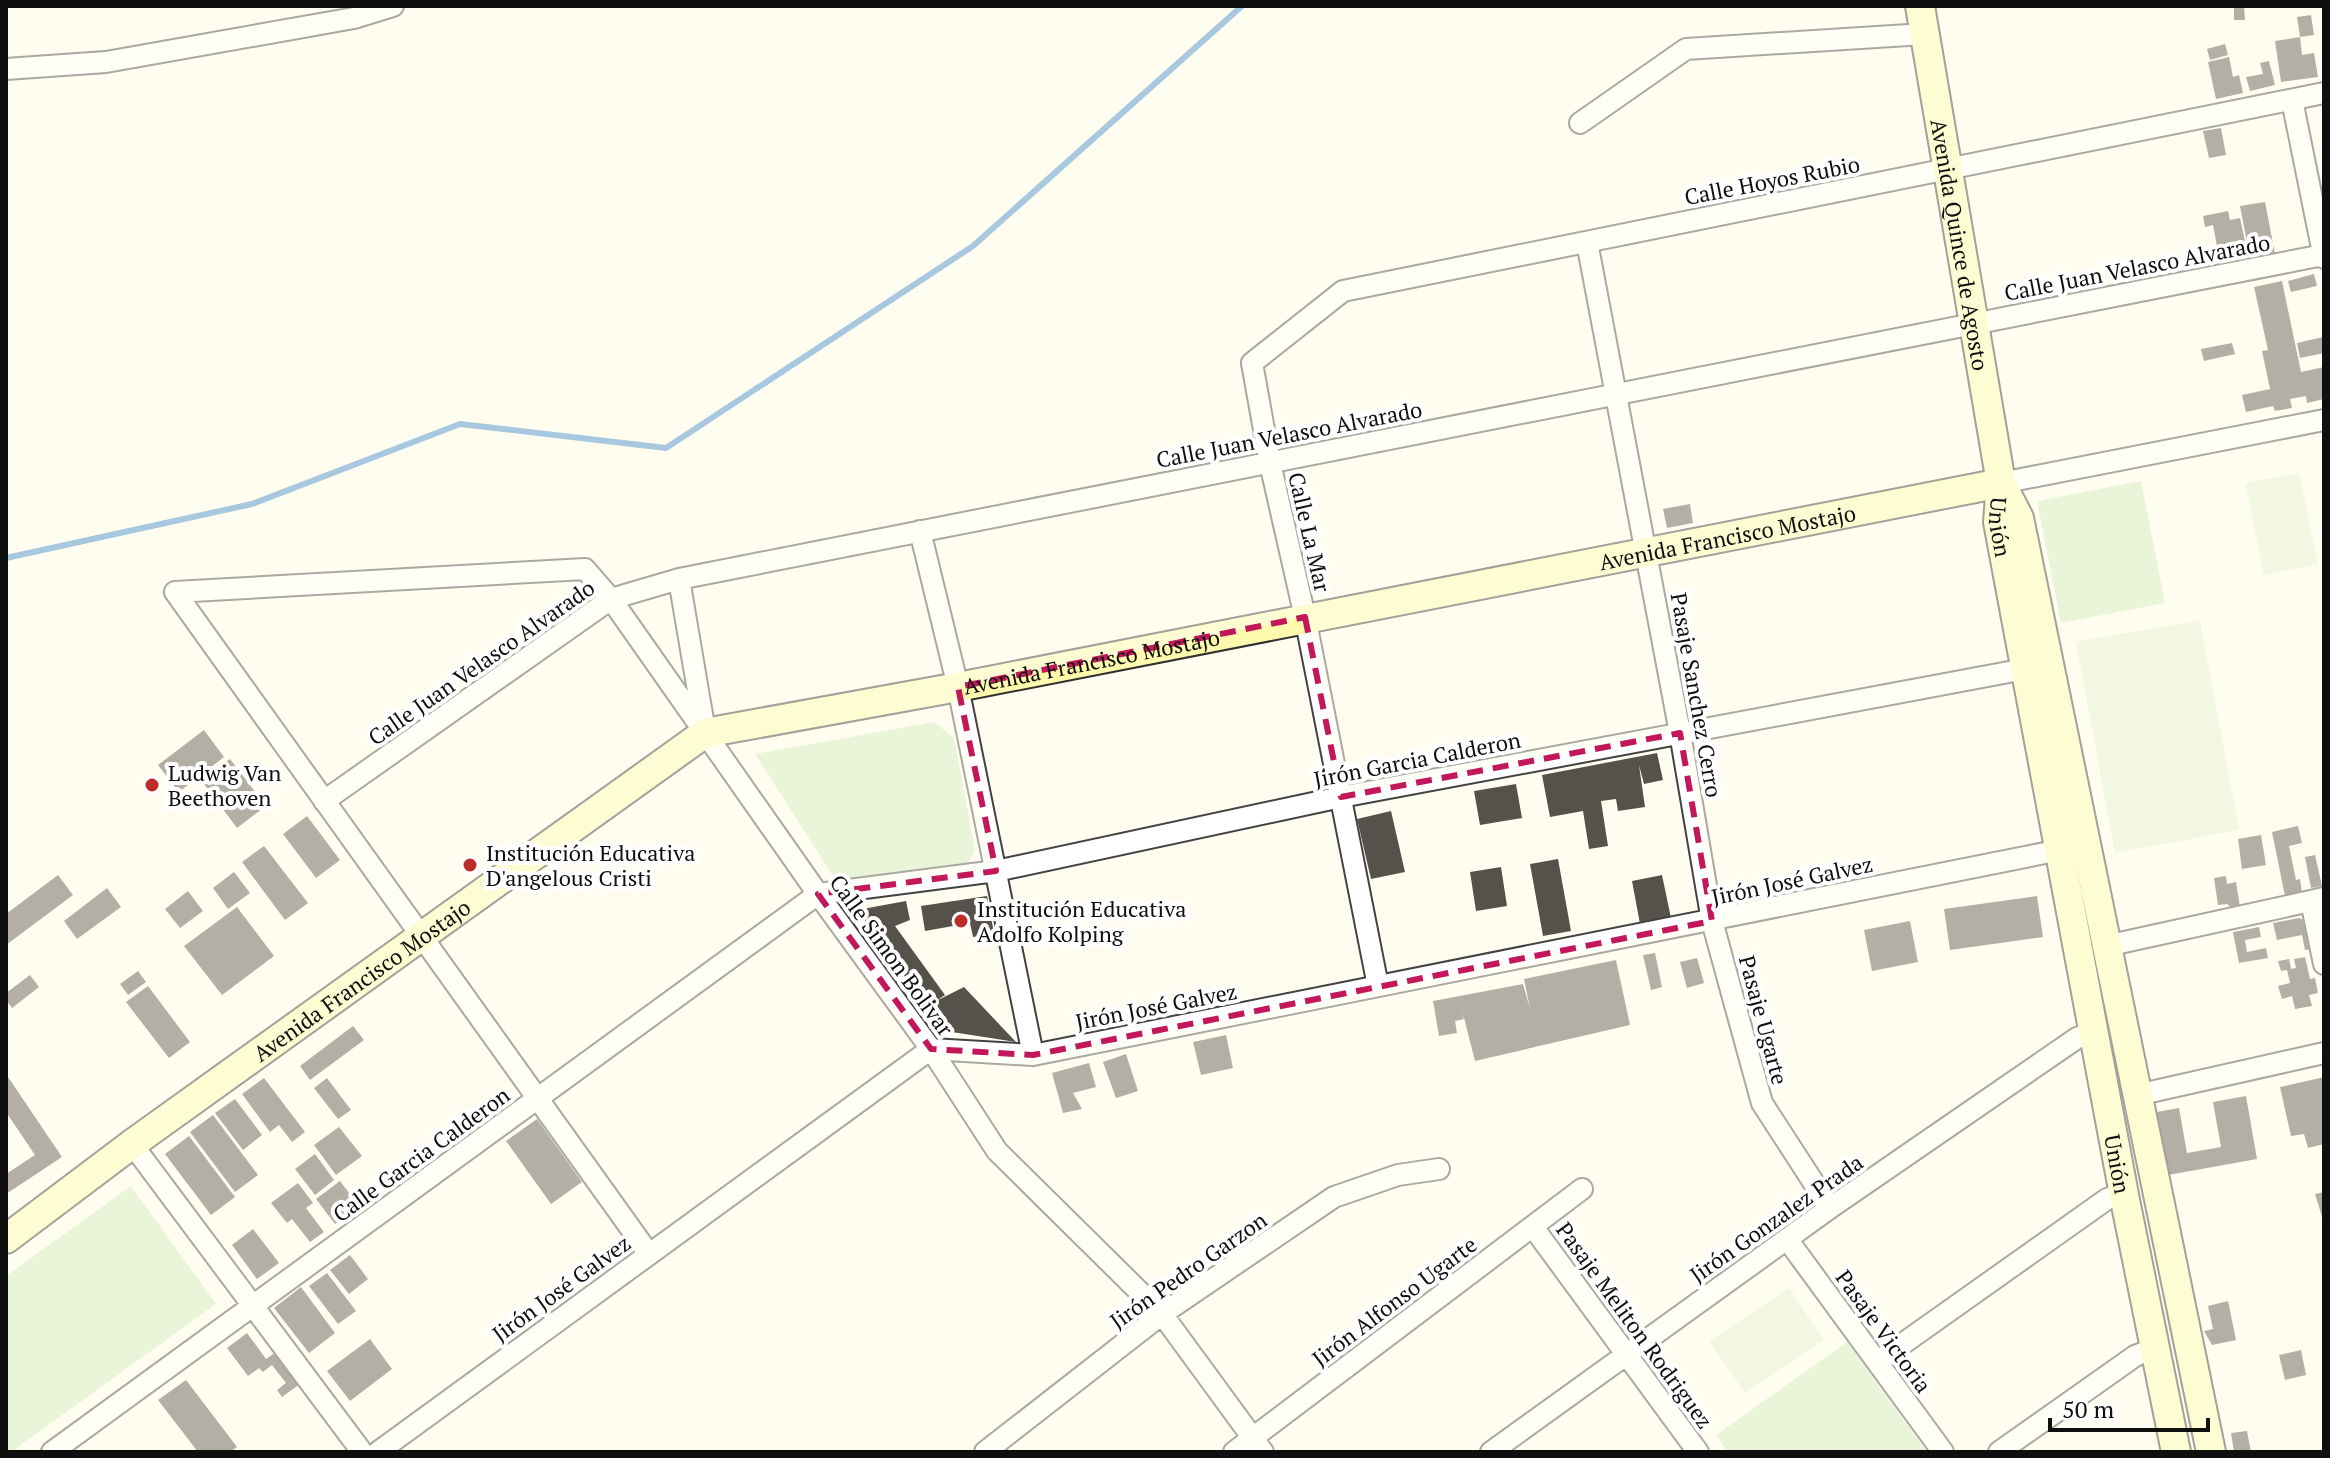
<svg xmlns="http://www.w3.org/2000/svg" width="2330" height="1458" viewBox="0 0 2330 1458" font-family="'PT Serif',serif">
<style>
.green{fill:#cfe9ba}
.pitch{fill:#e1f0cc}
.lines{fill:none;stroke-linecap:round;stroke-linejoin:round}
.stream{stroke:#3e88cb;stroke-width:6}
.building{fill:#57514b}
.street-casing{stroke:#424242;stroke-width:24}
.secondary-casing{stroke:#313131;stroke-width:32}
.street{stroke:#fff;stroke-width:20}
.secondary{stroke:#fdfaad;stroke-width:28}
.marked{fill:none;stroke:#c2185b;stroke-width:6;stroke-dasharray:16 10;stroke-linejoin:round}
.poi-dot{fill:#bc2c29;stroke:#fff;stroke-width:3}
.labels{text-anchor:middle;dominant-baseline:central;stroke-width:8;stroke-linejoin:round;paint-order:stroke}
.street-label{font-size:22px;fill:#0f0f0f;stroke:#fff}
.poi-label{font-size:22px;fill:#0f0f0f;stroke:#fff;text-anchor:start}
</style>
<rect width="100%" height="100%" fill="#fffdf0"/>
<path class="green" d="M2141,481l24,122 -104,20 -24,-122z
M934,722l20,16 21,112 -8,16 -128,19 -84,-131z
M131,1186l85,118 -205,148h-5v-176z
M1847,1342l80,110h-199l-12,-17z"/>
<path class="pitch" d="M2299,473l19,91 -54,11 -19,-92z
M2200,620l39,210 -124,23 -39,-211z
M1789,1288l35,52 -79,53 -36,-52z"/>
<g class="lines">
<path class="stream" d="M6,558l246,-54 208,-80 206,24 307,-202 269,-240"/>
</g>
<path class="building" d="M2234,6h10l1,14h-11z
M2311,15l3,20 -14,2 2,18 12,-2 4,24 -37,5 -6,-41 25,-4 -3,-20z
M2225,44l3,11 -18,5 -3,-11z
M2229,57l4,20 6,-2 4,18 -27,6 -8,-37z
M2269,61l6,24 -25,6 -4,-14 17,-3 -3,-11z
M2221,128l5,27 -17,3 -6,-27z
M2265,202l10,52 -25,4 -10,-52z
M2228,211l2,9 10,-2 6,28 -11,2 1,5 -17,4 -6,-32 -8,2 -2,-11z
M2314,274l3,12 -26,6 -3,-11z
M2282,281l19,91 23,-5v32l-17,4 -1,-7 -16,3 2,9 -17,3 -2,-5 -27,6 -4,-17 28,-6 -8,-38 6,-1 -14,-63z
M2323,337l1,16 -24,5 -3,-15z
M2232,343l3,11 -31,7 -3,-12z
M1690,504l3,19 -26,5 -4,-19z
M204,730l20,27 -45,35 -21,-27z
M1657,753l6,27 -19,4 -5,-19 6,42 -27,4 -2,-12 -15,2 7,45 -19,3 -6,-38 -33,6 -8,-42z
M230,759l36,47 -29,22 -36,-48z
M1516,784l6,34 -42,7 -6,-34z
M1391,811l14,61 -34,7 -14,-60z
M307,816l33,44 -24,18 -33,-44z
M2298,826l4,17 -13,3 7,34 4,-1 2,14 -17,3 -13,-64z
M2261,835l5,30 -24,4 -4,-30z
M264,846l44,57 -23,17 -43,-58z
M2315,855l7,31 -11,2 -6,-31z
M1558,859l13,72 -28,5 -13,-72z
M1501,867l6,39 -31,5 -6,-39z
M234,872l16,21 -22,16 -15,-21z
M58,875l15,20 -67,50v-31z
M1662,875l9,43 -31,6 -8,-43z
M2226,876l1,8 9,-2 4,25 -8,1 -5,-4 -9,1 -4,-27z
M107,888l14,19 -44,32 -13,-18z
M188,891l15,20 -23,17 -15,-19z
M987,896l7,37 -21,4 -3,-14 -45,8 -4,-25z
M2037,896l6,41 -93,13 -6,-41z
M906,901l4,19 -15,6 50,69 -9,6 28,-14 52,55 -77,-12 -13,-24 -69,-96z
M237,907l37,49 -52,39 -38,-49z
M2299,918l7,3 6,28 -7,1 -3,-15 -25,5 -4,-17z
M1910,921l8,41 -46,9 -8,-41z
M2259,927l2,10 -16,3 2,12 19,-4 2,10 -29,5 -6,-31z
M1655,953l7,34 -11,3 -8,-35z
M2305,957l5,22 5,-1 3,15 -9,2 3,11 -17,3 -3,-13 -10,3 -4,-13 12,-3 -3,-13 -6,1 -3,-10 11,-2 2,10 5,-1 -2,-9z
M1697,958l7,25 -17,5 -7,-26z
M1616,960l14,65 -155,36 -13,-51 2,9 -9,2 2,12 -18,3 -6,-35 90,-17 7,25 -6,-30z
M138,971l8,11 -18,13 -8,-11z
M30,975l9,12 -27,21 -6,-8v-7z
M148,986l42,56 -21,16 -43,-56z
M353,1026l11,14 -54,40 -10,-14z
M1226,1035l7,33 -32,7 -8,-33z
M1126,1054l12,37 -22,7 -13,-36z
M1089,1063l7,24 -23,6 9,16 -19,4 -11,-40z
M6,1074l56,83 -56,37v-20l29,-19 -29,-43z
M2324,1077v67l-16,4 -4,-14 -13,2 -11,-49z
M264,1078l41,54 -13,10 -13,-17 -9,7 -28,-38z
M327,1078l24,32 -13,9 -24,-31z
M2246,1096l11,63 -89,16 -11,-63 22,-4 8,45 34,-6 -8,-45z
M235,1099l27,36 -19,15 -28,-37z
M213,1115l45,60 -23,17 -45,-60z
M537,1119l45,63 -31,22 -45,-63z
M339,1127l23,29 -26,19 -22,-30z
M189,1136l46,61 -24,18 -46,-61z
M315,1154l19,26 -19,15 -20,-26z
M340,1181l19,25 -24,18 -19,-25z
M298,1183l15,20 -7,5 18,24 -14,10 -18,-23 -5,4 -16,-20z
M2324,1192v28h-1l-8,-26z
M253,1229l26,34 -22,16 -25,-34z
M350,1255l18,24 -19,15 -19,-24z
M327,1273l29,38 -18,13 -29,-38z
M301,1287l34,46 -26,20 -35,-45z
M2228,1301l8,39 -24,5 -8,-14 9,-2 -5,-23z
M247,1333l19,26 10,-7 24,32 -18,13 -5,-7 9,-7 -14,-18 -9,7 -4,-4 -11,8 -21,-28z
M370,1339l22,30 -42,32 -23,-30z
M2301,1350l5,25 -21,5 -6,-25z
M186,1380l51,67 -7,5h-32l-40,-52z
M2247,1431l4,21h-17l-3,-19z"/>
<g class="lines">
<defs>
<path id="street" d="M6,69l100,-7 248,-44 39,-12
M2292,100l32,158
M1580,123l106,-74 238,-15
M1587,242l93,491 32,188 50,182 68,105
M2001,483l323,-63
M920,531l38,156 75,368
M679,579l25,147
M175,592l410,-23 26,30 207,295 113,155 66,102 165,163 101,138
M175,592l474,662
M324,801l287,-202 68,-20 1644,-324
M2311,901l13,63
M2106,946l218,-48
M1378,986l-73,-369 -35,-154 -18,-100 91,-72 981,-198
M2137,1095l187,-42
M132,1144l230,308
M1533,1227l165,225
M1787,1239l156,213
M1877,1362l230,-163 17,-6
M52,1452l766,-558 178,-23 345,-74 684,-128
M378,1452l553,-403 102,6 1027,-205
M985,1452l177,-138 172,-117 64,-22 41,-6
M1234,1452l348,-263
M1491,1452l339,-244 247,-170 17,-6
M1999,1452l136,-96 20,-8"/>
<g id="secondary">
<path id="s1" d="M1920,6l81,477 -3,39 127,678 51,252"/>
<path d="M2001,483l18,35 192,934"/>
<path id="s2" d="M6,1239l126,-95 573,-411 253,-46 1043,-204"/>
</g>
</defs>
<use href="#street" class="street-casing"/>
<use href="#secondary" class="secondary-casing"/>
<use href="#street" class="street"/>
<use href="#secondary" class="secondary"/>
</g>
<path d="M0 0H2330V1458H0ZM1305,617l36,180 339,-64 32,188 -679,134 -102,-6 -113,-155 178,-23 -38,-184z" fill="#fffdf0" fill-opacity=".55" fill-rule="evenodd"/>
<path class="marked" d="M1305,617l36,180 339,-64 32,188 -679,134 -102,-6 -113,-155 178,-23 -38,-184z"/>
<g class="poi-dot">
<circle cx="152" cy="785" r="8"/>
<circle cx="470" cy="865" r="8"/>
<circle cx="961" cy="921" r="8"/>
</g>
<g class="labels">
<g class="street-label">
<text transform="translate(1772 180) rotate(-11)">Calle Hoyos Rubio</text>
<text stroke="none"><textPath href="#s1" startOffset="242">Avenida Quince de Agosto</textPath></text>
<text transform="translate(2137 267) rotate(-11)">Calle Juan Velasco Alvarado</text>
<text transform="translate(1289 434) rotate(-11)">Calle Juan Velasco Alvarado</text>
<text stroke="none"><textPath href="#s1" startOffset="528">Unión</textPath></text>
<text transform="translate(1310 532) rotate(77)">Calle La Mar</text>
<text stroke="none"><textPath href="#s2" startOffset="1904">Avenida Francisco Mostajo</textPath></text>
<text stroke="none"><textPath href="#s2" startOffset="1256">Avenida Francisco Mostajo</textPath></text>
<text transform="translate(481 662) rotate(-35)">Calle Juan Velasco Alvarado</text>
<text transform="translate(1697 695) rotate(80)">Pasaje Sanchez Cerro</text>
<text transform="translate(1417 759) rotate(-11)">Jirón Garcia Calderon</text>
<text transform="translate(1792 880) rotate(-12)">Jirón José Galvez</text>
<text transform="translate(892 955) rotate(54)">Calle Simon Bolivar</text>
<text stroke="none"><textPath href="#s2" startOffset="440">Avenida Francisco Mostajo</textPath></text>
<text transform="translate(1156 1006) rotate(-11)">Jirón José Galvez</text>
<text transform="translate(1764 1020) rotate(75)">Pasaje Ugarte</text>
<text transform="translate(421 1154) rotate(-36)">Calle Garcia Calderon</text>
<text stroke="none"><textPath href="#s1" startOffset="1176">Unión</textPath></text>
<text transform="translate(1776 1218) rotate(-35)">Jirón Gonzalez Prada</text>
<text transform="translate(1188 1270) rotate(-35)">Jirón Pedro Garzon</text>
<text transform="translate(561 1288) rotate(-36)">Jirón José Galvez</text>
<text transform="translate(1394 1301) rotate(-37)">Jirón Alfonso Ugarte</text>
<text transform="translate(1635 1325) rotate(54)">Pasaje Meliton Rodriguez</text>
<text transform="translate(1884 1331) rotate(54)">Pasaje Victoria</text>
</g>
<g class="poi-label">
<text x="168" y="772">Ludwig Van<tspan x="168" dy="25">Beethoven</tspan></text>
<text x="486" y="852">Institución Educativa<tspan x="486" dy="25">D'angelous Cristi</tspan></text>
<text x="977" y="908">Institución Educativa<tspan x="977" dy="25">Adolfo Kolping</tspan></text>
</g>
</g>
<rect width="2330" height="1458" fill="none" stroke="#0f0f0f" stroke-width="16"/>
<path d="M2050 1418v12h158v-12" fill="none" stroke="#0f0f0f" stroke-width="4"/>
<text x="2062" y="1418" font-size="24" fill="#0f0f0f" stroke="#ffffff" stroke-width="6" paint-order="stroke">50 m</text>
</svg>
